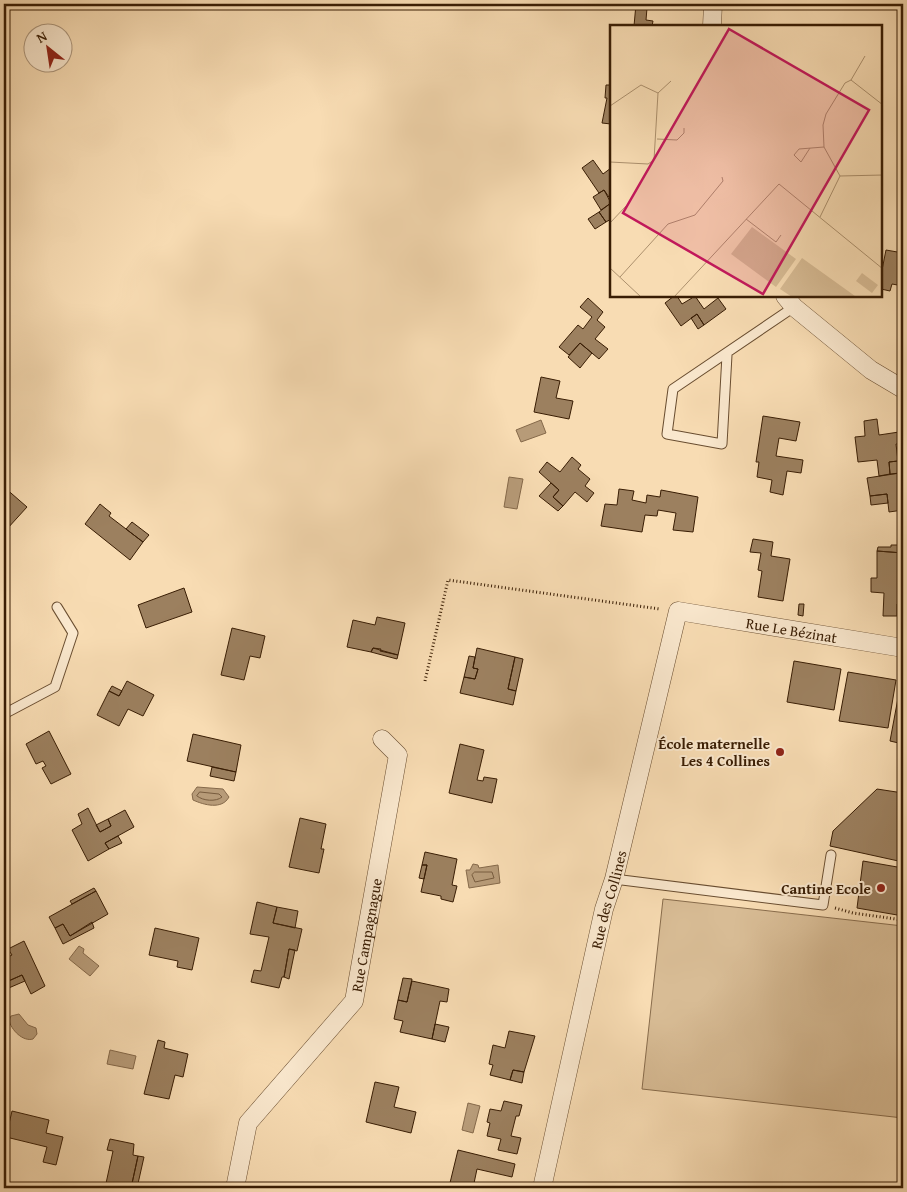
<svg xmlns="http://www.w3.org/2000/svg" width="907" height="1192" viewBox="0 0 907 1192" font-family="'Gentium Book Plus',serif">
<style>
.green{fill:#d8bc95;stroke:#886c4c}
.water{fill:#b79b78;stroke:#85694a}
.lines{fill:none;stroke-linecap:round;stroke-linejoin:round}
.shore{stroke:#785c3e;stroke-width:1}
.building{fill:#9c805f;stroke:#391d04}
.lane-casing{stroke:#694d30;stroke-width:11}
.street-casing{stroke:#694d30;stroke-width:19}
.path{stroke:#391d04;stroke-width:3;stroke-dasharray:1 2.5;stroke-linecap:butt}
.lane{stroke:#fae8ce;stroke-width:9}
.street{stroke:#fae8ce;stroke-width:18}
.poi-dot{fill:#8f2418;stroke:#fae8ce;stroke-width:2}
.labels{text-anchor:middle;dominant-baseline:central;stroke-width:4;stroke-linejoin:round;paint-order:stroke}
.street-label{font-size:15px;fill:#391d04;stroke:#fae8ce}
.poi-label{font-size:15px;font-weight:bold;fill:#391d04;stroke:#fae8ce;text-anchor:end}
.inset-road{fill:none;stroke:#ac906d;stroke-width:1}
.view{fill:#c2185b;fill-opacity:0.15;stroke:#c2185b;stroke-width:2.5}
.inset-edge{fill:none;stroke:#391d04;stroke-width:2.5}
</style>
<rect width="100%" height="100%" fill="#f8dcb3"/>
<filter id="stains"><feTurbulence type="fractalNoise" baseFrequency=".004" numOctaves="4"/><feColorMatrix values="0 0 0 0 .2 0 0 0 0 .09 0 0 0 0 .02 0 0 0 .5 -.17"/></filter>
<radialGradient id="worn" r=".72"><stop offset=".6" stop-color="#630" stop-opacity="0"/><stop offset="1" stop-color="#630" stop-opacity=".3"/></radialGradient>
<path class="green" d="M663,899l240,27v192l-261,-29z"/>
<path class="water" d="M541,420l5,13 -25,9 -5,-12z
M509,477l14,2 -6,30 -13,-2z
M197,787l26,2 6,8c-7,13 -25,8 -36,3l-1,-6z
M473,864l5,1 1,3 19,-3 2,18 -31,5 -3,-18h4z
M79,946l5,3 -1,4 16,13 -9,10 -21,-17z
M19,1014l9,11 8,3 1,6 -4,5c-10,3 -22,-9 -24,-19l2,-4z
M110,1050l26,6 -3,13 -26,-5z
M468,1103l12,3 -7,27 -11,-3z"/>
<g class="lines">
<path class="shore" d="M200,792l19,2 3,3c-6,5 -19,4 -25,-1z
M475,872h17l2,6 -19,4 -3,-7z"/>
</g>
<path class="building" d="M636,4h22l-1,5 -10,-1 -1,12 7,1 -1,5h-18z
M606,85h5v39l-9,-1 5,-25h-2z
M593,160l10,14 8,-6v32l-7,-10 -5,3 -17,-25z
M604,190l7,13 -10,7 -8,-13z
M611,203v16l-5,3 -7,-10z
M599,212l7,10 -11,7 -7,-10z
M886,250l17,3v33l-11,-2 -2,7 -9,-2v-14z
M674,296h3l5,8 10,-6 -2,-2h5l9,13 14,-11 8,11 -22,16 -7,-11 -16,12 -16,-23z
M588,298l15,14 -6,8 8,7 -10,12 13,10 -9,10 -19,-16 -11,12 -10,-8 19,-22 5,4 9,-12 -12,-10z
M697,314l7,11 -6,4 -7,-11z
M580,343l12,10 -12,15 -12,-11z
M541,377l19,4 -4,17 17,3 -4,18 -35,-7z
M763,416l37,6 -4,19 -17,-3 -3,18 27,4 -2,13 -14,-2 -4,24 -13,-3 2,-12 -15,-3 2,-15h-3z
M877,419l2,16 20,-3 2,12h-5l2,17 -9,1 1,12 -11,2 -2,-16 -19,2 -3,-25 10,-1 -1,-15z
M572,457l9,8 -3,4 12,10 -5,7 9,7 -7,9 -12,-10 -12,14 -10,-9 6,-7 -20,-18 8,-10 13,10z
M898,461l2,12 -10,1 -1,-12z
M900,473h3v37l-14,2 -2,-18 -17,2 -3,-18z
M551,483l8,7 -6,7 10,9 -5,5 -19,-15z
M4,487l23,20 -20,22 -3,-3z
M619,489l15,2 -2,9 14,3 1,-8 13,2 1,-7 37,7 -5,35 -20,-2 3,-17 -18,-3 -1,6 -12,-1 -3,17 -41,-6 4,-22 12,1z
M887,494l1,9 -17,2 -1,-9z
M100,504l11,9 -2,3 34,26 -13,18 -45,-36z
M132,522l17,13 -6,7 -17,-13z
M753,539l20,3 -2,14 19,3 -7,42 -25,-4 4,-26 -4,-1 3,-17 -11,-1z
M891,545h12v8l-26,-2 1,-4h13z
M877,551l26,2v52l-6,-1v12h-14l1,-23 -13,-1v-14h6z
M184,588l8,24 -46,16 -8,-23z
M799,604h5l-1,12 -5,-1z
M377,617l28,6 -7,32 -18,-4 1,-2 -8,-1 -2,4 -24,-5 6,-27 22,5z
M232,628l33,8 -5,22 -10,-2 -6,24 -23,-5z
M373,648l25,7 -1,4 -26,-7z
M477,648l38,9 -7,32 8,2 -3,14 -53,-12 4,-16 11,2 3,-10 -5,-1z
M469,656l6,1 -2,11 5,1 -3,10 -11,-2z
M515,657l8,2 -7,32 -8,-2z
M794,661l47,8 -7,41 -47,-8z
M848,672l48,8 -8,48 -49,-7z
M127,681l27,14 -11,21 -15,-7 -9,17 -22,-11 12,-24 10,5z
M901,682l2,1v61l-13,-3z
M112,686l10,5 -3,5 -10,-5z
M49,731l22,43 -20,10 -9,-16 4,-2 -3,-5 -7,3 -10,-20z
M193,734l48,11 -5,27 -49,-11z
M460,744l24,6 -7,30 6,1 1,-4 13,2 -5,24 -43,-10z
M212,767l24,5 -2,9 -24,-5z
M877,789l26,4v69l-73,-16 3,-15z
M88,808l12,24 11,-6 -3,-7 17,-9 9,17 -29,16 4,6 -21,12 -16,-31 10,-6 -4,-10z
M300,818l26,6 -5,25h3l-5,24 -30,-6z
M108,819l3,7 -11,6 -4,-7z
M118,836l4,7 -13,6 -4,-6z
M425,852l32,7 -5,26 5,1 -4,16 -12,-3v-3l-20,-4 6,-27h-5z
M863,861l40,7v48l-46,-8z
M422,865h5l-3,14 -5,-1z
M94,888l2,3 -24,13 -2,-3z
M96,891l12,23 -38,22 -7,-12 -8,4 -6,-11z
M257,902l20,5 -4,16 29,6 -5,22 -8,-2 -5,28h-2l-3,11 -28,-6 3,-12 7,1 8,-34 -19,-3z
M277,907l21,4 -3,17 -22,-5z
M92,922l2,6 -31,16 -8,-16 8,-4 7,12z
M155,928l44,10 -7,32 -15,-3 1,-6 -29,-6z
M24,941l21,45 -14,8 -9,-19 -18,8v-24l8,-4 -4,-6z
M289,949l6,1 -6,29 -5,-2z
M22,975l3,6 -21,9v-7z
M403,978l9,1 -5,23 -9,-2z
M412,981l37,8 -2,13 -7,-1 -8,38 -32,-7 3,-11 -9,-2 4,-19 9,2z
M435,1024l14,3 -4,15 -13,-3z
M509,1031l26,5 -11,36 -11,-2 -3,10 -20,-5 3,-10 -4,-1 4,-19 12,3z
M158,1040l7,2 -1,6 24,6 -5,23 -8,-2 -6,24 -25,-5z
M513,1070l11,2 -2,11 -12,-3z
M375,1082l24,5 -5,20 22,5 -5,21 -45,-11z
M504,1101l18,4 -3,11h-3l-5,20 10,2 -4,16 -19,-4 3,-11 -14,-3 3,-13 -3,-1 3,-13 11,2z
M12,1111l37,9 -3,13 17,4 -7,28 -13,-3 4,-15 -41,-10z
M110,1139l24,5 -1,11 5,1 -7,32h-26l8,-37 -6,-1z
M458,1150l57,14 -3,13 -35,-8 -4,19 -24,-1z
M138,1156l6,1 -7,31h-6z"/>
<g class="lines">
<defs>
<path id="lane" d="M727,355l-5,89 -55,-10 6,-45 121,-82
M4,714l51,-27 18,-54 -16,-26
M614,879l209,26 8,-50"/>
<g id="street">
<path d="M712,26l1,-22"/>
<path d="M785,296l9,11 77,63 32,19"/>
<path id="s1" d="M235,1188l13,-65 106,-122 44,-246 -16,-16"/>
<path id="s2" d="M542,1188l62,-279 10,-30 64,-268 225,37"/>
</g>
</defs>
<use href="#lane" class="lane-casing"/>
<use href="#street" class="street-casing"/>
<path class="path" d="M425,681l23,-101 212,29
M835,908l18,5 50,7"/>
<use href="#lane" class="lane"/>
<use href="#street" class="street"/>
</g>
<g class="poi-dot">
<circle cx="780" cy="752" r="5"/>
<circle cx="881" cy="888" r="5"/>
</g>
<g class="labels">
<g class="street-label">
<text stroke="none"><textPath href="#s2" startOffset="708">Rue Le Bézinat</textPath></text>
<text stroke="none"><textPath href="#s2" startOffset="296">Rue des Collines</textPath></text>
<text stroke="none"><textPath href="#s1" startOffset="295">Rue Campagnague</textPath></text>
</g>
<g class="poi-label">
<text x="770" y="743">École maternelle<tspan x="770" dy="17">Les 4 Collines</tspan></text>
<text x="871" y="888">Cantine Ecole</text>
</g>
</g>
<g transform="translate(610 25)">
<rect width="272" height="272" fill="#f8dcb3"/>
<path d="M142,202l44,32 -20,28 -45,-33zM192,233l53,38 -1,1h-62l-12,-8zM252,248l16,12 -6,8 -16,-12z" fill="#d8bc95"/>
<path class="inset-road" d="M241,55l14,-24M48,68l13,-12M273,80l-32,-25 -6,3 -19,31 -3,11 1,22 16,29 43,-1M0,81l31,-21 17,8 -4,67 -6,4 -38,-2M47,114l20,1 7,-7v-5M200,123l-9,14 -7,-7 5,-6 25,-2M210,192l20,-41M136,194l30,23 5,-7M0,198l16,-17M0,243l31,29M10,252l48,-53 27,-9 28,-34 -1,-4M64,272l105,-113 104,85"/>
<path class="view" d="M119,4l140,81 -106,184 -140,-81z"/>
<rect width="272" height="272" class="inset-edge"/>
</g>
<rect width="907" height="1192" fill="none" stroke="#f8dcb3" stroke-width="20"/>
<rect x="5" y="5" width="897" height="1182" fill="none" stroke="#391d04" stroke-width="2.5"/>
<rect x="10" y="10" width="887" height="1172" fill="none" stroke="#391d04"/>
<g transform="translate(48 48) rotate(330)"><circle r="24" fill="#fae8ce" stroke="#ad977d"/>
<path d="M0-4L9 19L0 12L-9 19Z" fill="#8f2418"/>
<text y="-8" font-size="14" font-weight="bold" text-anchor="middle" fill="#391d04">N</text>
</g>
<rect width="100%" height="100%" filter="url(#stains)"/>
<rect width="100%" height="100%" fill="url(#worn)"/>
</svg>
